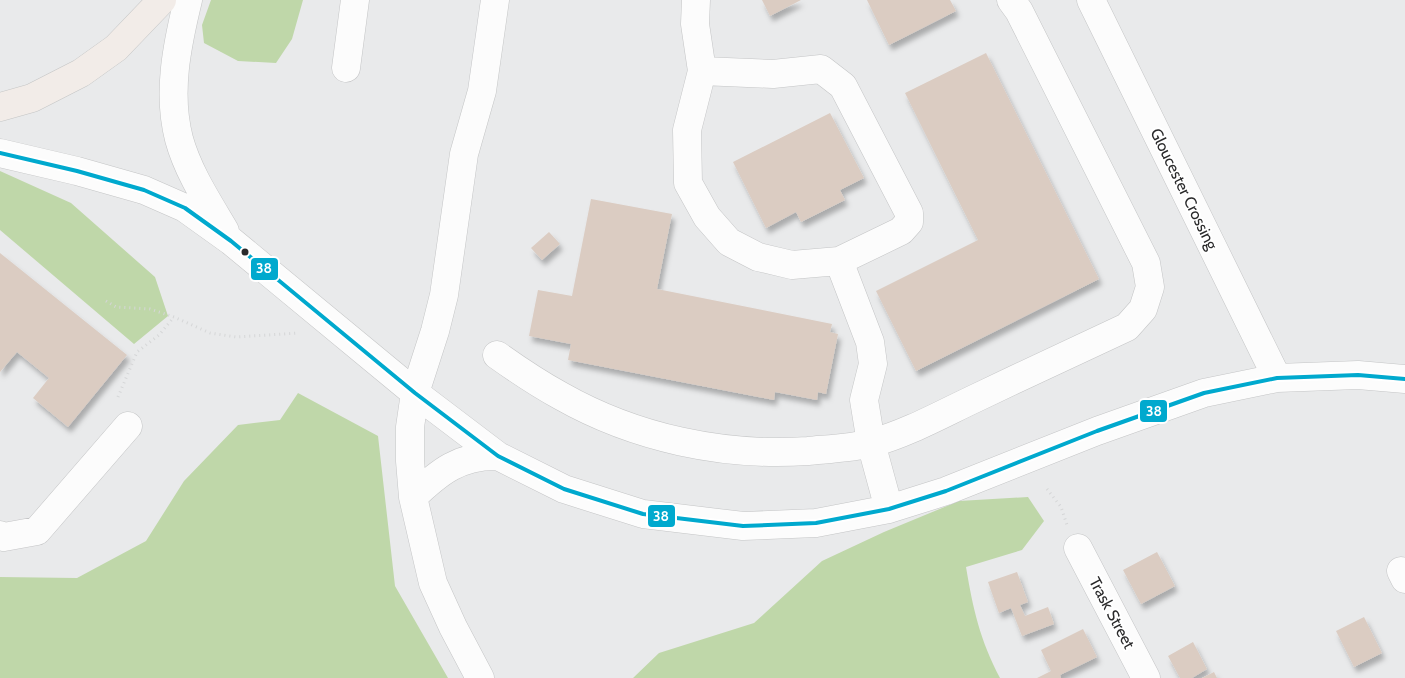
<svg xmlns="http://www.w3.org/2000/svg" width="1405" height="678" viewBox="0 0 1405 678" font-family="Cabin,sans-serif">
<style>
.forest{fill:#bfd7a9}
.building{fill:#dbccc2;filter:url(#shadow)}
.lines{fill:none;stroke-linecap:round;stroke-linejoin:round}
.minor-casing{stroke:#c4c5c6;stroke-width:29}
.highway-casing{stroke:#c4c5c5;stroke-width:29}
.path{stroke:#d5d6d7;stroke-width:3;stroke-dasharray:1 4;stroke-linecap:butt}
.minor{stroke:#fcfcfc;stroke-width:28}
.highway{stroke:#f2ece8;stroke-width:28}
.bus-1-casing{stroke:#fff;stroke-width:8}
.bus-1{stroke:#00a9ce;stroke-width:4}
.bus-dot{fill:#2a2a2b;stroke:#fff;stroke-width:2}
.labels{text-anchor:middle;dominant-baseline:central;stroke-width:4;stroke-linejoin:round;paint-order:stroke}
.street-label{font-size:16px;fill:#2a2a2b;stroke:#fff}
.line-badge{stroke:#fff;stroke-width:2}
.badge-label{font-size:14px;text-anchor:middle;font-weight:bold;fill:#fff}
</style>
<defs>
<filter id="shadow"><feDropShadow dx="3" dy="5.5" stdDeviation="2.5" flood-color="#0004"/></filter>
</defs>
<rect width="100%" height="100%" fill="#e9eaeb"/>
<path class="forest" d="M211,0h92l-11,39 -16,24 -38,-2 -34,-18 -2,-18z
M0,171l71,32 84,74 13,39 -34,28 -134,-114z
M298,393l80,43 17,150 53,92h-448v-101l77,1 69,-37 38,-60 54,-56 42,-5z
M1028,497l16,24 -22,29 -56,17c7,42 14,73 34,111h-367l26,-25 95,-30 68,-62 62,-29 75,-31z"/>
<path class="building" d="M762,0h39l-31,16z
M867,0h83l6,11 -67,34z
M986,53l113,226 -183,92 -40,-80 102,-51 -73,-147z
M830,113l34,65 -24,12 5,10 -44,22 -5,-10 -30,16 -33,-66z
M591,199l81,15 -15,75 175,35 -2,8 8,2 -12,60 -8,-2 -1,8 -42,-8 -1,8 -206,-40 3,-16 -42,-8 9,-46 34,6z
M549,232l11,12 -18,16 -11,-12z
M0,253l127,102 -59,72 -35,-29 16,-20 -32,-26 -17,20z
M1157,552l18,34 -34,18 -18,-34z
M1017,572l11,30 -8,3 5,11 23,-9 6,17 -32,12 -11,-28 -12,5 -11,-31z
M1364,617l18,36 -28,14 -18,-36z
M1083,629l14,28 -37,18 1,3h-24l14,-7 -10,-21z
M1193,642l14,27 -15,9h-12l-12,-22z
M1214,672l3,6h-15z"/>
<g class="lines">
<defs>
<path id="minor" d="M188,0c-11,45 -21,93 -9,139 9,33 29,63 46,92
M696,0l-1,24 7,47
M1091,0l186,378
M346,68l9,-68
M0,153l77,18 67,19 41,18 46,33 184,152 83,63 66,33 79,25 100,12 73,-3 73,-14 57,-18 151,-60 107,-38 73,-15 81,-3 47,4
M839,261l-47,4 -34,-8 -29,-15 -22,-25 -19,-34 -1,-53 15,-59 71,3 48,-5 22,17 66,127v9l-8,9 -62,30 31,81 3,22 -9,36 7,43 18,66
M497,355c21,15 42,29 64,41 74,42 163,61 247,55 21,-2 44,-3 64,-8 36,-10 70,-29 104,-45 50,-24 100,-47 151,-71l16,-18 7,-22 -4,-24 -127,-252 -8,-11
M413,497c26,-25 47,-42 85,-41
M0,535l4,2 33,-6 91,-105
M1078,548l68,130
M1401,571l4,8
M480,678l-27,-51 -20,-44 -20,-86 -3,-36v-34l5,-34 20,-62 9,-36 20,-141 18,-63 13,-91"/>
<path id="highway" d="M0,107l32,-9 49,-25 35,-25 46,-48"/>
</defs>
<use href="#minor" class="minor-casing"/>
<use href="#highway" class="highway-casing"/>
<path class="path" d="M106,301l10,6 34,2 24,8 36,16 26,4 63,-4
M118,397l19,-45 22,-17 15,-18
M1047,489l14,18 6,18"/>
<use href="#minor" class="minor"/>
<use href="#highway" class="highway"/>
<defs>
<path id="bus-1" d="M0,153l77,18 67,19 41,18 46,33 184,152 83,63 66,33 79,25 100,12 73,-3 73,-14 57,-18 151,-60 107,-38 73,-15 81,-3 47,4"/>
</defs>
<use href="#bus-1" class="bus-1-casing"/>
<use href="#bus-1" class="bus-1"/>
</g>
<circle class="bus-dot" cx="245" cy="252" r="4.5"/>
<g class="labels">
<g class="street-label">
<text transform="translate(1184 189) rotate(64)">Gloucester Crossing</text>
<text transform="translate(1112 613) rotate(62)">Trask Street</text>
</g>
</g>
<g class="line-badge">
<rect x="250" y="257" width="29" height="24" rx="5" fill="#00a9ce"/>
<rect x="1139" y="399" width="29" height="24" rx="5" fill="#00a9ce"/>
<rect x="647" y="504" width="29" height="24" rx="5" fill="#00a9ce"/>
</g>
<g class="badge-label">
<text x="264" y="273">38</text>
<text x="1154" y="416">38</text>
<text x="661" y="521">38</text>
</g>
</svg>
